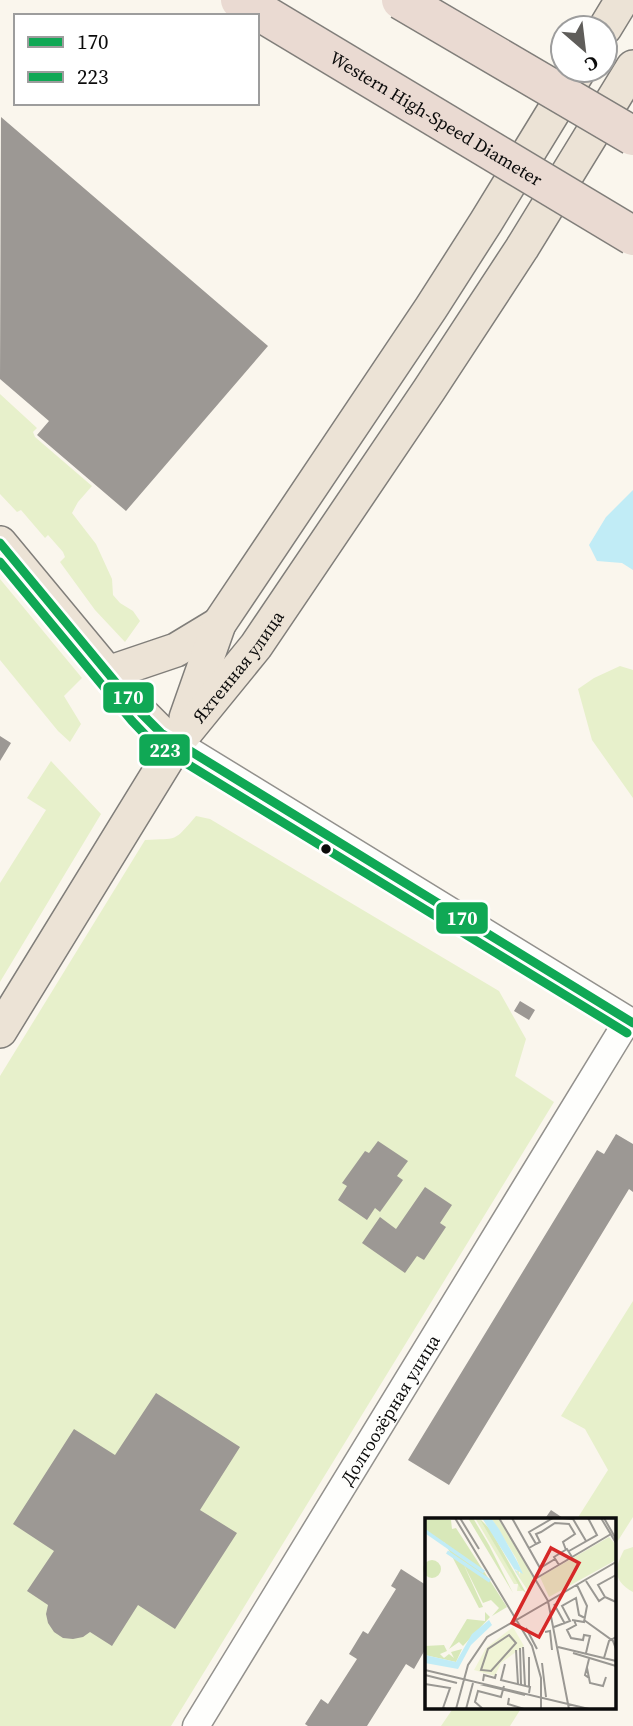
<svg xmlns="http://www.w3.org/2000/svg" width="633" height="1726" viewBox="0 0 633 1726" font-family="'Source Serif 4',serif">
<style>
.green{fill:#e7f0cb}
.water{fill:#c1ecf6}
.building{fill:#9c9894}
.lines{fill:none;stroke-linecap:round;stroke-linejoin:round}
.minor-casing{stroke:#93918d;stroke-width:29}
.major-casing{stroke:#807e7a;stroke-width:36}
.minor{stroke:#fefefc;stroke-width:26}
.major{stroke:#ece3d6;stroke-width:33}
.highway-bridge-casing{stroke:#807e7a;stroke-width:41;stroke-linecap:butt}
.highway-bridge{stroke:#eadad2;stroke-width:38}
.bus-1-casing{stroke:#fff;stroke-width:14}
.bus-2-casing{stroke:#fff;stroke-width:14}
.bus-1{stroke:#10a855;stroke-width:9}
.bus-2{stroke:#10a855;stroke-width:9}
.bus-dot{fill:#0b0b0b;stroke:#fff;stroke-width:2.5}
.labels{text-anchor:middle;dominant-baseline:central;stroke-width:7;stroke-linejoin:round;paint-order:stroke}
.street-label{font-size:18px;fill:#0b0b0b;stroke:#fff}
.inset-river{fill:none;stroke:#c1ecf6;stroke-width:3.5}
.inset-road{fill:none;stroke:#9a9893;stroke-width:2}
.view{fill:#d62828;fill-opacity:0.15;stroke:#d62828;stroke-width:3.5}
.inset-edge{fill:none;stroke:#0b0b0b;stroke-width:3.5}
.line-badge{stroke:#fff;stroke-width:2.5}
.badge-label{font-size:19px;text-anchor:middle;font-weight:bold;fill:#fff}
</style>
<rect width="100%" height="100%" fill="#faf6ed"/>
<path class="green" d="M0,394l37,34 -4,4 2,5 57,49 -14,16 -6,11 24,31 16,35 1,16 7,8 13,8 7,10 -15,21 -30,-32 -35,-48 5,-5 -2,-5 -15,-17 -3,3 -24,-28 -4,2 -17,-18z
M0,579l82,99 -18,18 17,28 -11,18 -12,-11 -58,-71z
M620,666l13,4v128l-41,-58 -14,-51 16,-11z
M51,761l50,53 -101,168v-99l46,-73 -19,-12z
M196,816l14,3 289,172 27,48 -11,37 39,26 -383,624h-171v-650l145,-236c33,-2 28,3 51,-24z
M633,1301v216l-19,30v-27l-37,-1 31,-49 -23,-41 -24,-13z
M633,1547v45c-20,-11 -19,-23 -9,-42z
M454,1707h68l-12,19h-69z"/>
<path class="water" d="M633,490v80l-11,-7 -25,-2 -8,-16 17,-28z"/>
<path class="building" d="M1,117l267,229 -142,165 -89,-76 12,-14 -49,-42z
M0,736l11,7 -11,18z
M520,1001l15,9 -6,10 -15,-9z
M616,1134l17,10v48l-4,-3 -180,296 -41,-25 189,-310 7,4z
M378,1141l30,20 -11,15 6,4 -23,32 -5,-4 -8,12 -29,-20 9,-14 -5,-3 23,-32 4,2z
M425,1187l27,18 -12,18 6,4 -22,33 -7,-4 -12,17 -43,-30 18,-26 16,12z
M156,1393l84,54 -40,63 37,23 -62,96 -37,-24 -26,41 -22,-14 -7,5 -10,2 -10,-1 -9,-6 -6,-9 -2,-9 2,-9 -21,-14 27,-40 -41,-27 61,-95 41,26z
M551,1510l15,10h-22z
M401,1569l25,16 -1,4 1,1v58l-12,21 -8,-5 -39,62h-59l-3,-2 16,-25 7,5 29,-45 -8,-5 14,-23 5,3 28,-45 -5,-3z"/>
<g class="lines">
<defs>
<g id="minor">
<path d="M177,743l456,280"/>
<path id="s1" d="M196,1726l432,-706"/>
</g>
<g id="major">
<path d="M605,28l17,-28"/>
<path d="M0,543l141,170 20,20 16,10"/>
<path d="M108,673l68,-23 43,-26"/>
<path d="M186,718l33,-94 212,-316 55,-86 93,-152"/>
<path id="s2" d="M0,1031l177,-288 79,-97 173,-256 93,-142 111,-181"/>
</g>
</defs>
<use href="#minor" class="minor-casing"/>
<use href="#major" class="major-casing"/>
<use href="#minor" class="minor"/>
<use href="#major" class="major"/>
<defs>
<g id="highway-bridge">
<path id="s3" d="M240,0l393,236"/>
<path d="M401,0l232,136"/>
</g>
</defs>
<use href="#highway-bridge" class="highway-bridge-casing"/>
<use href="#highway-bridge" class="highway-bridge"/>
<defs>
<path id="bus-1" d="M0,543l141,170 20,20 472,290"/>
<path id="bus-2" d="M0,562l132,159 21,22 474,290"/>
</defs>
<use href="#bus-1" class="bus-1-casing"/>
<use href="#bus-2" class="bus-2-casing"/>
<use href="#bus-1" class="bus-1"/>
<use href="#bus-2" class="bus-2"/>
</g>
<circle class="bus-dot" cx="326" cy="849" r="6"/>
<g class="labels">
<g class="street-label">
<text stroke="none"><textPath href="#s3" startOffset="229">Western High-Speed Diameter</textPath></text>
<text stroke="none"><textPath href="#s2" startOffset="436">Яхтенная улица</textPath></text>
<text stroke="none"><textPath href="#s1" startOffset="371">Долгоозёрная улица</textPath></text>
</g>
</g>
<g transform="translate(425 1518)">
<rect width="191" height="191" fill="#faf6ed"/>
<path d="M50,0h4l44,73h-6l1,-7h-4zM66,0h7l35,59 -3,17 -15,-23 4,-1v5l2,-5 -5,-12zM184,19l7,8v15l-67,37 -9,-20z" fill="#e7f0cb"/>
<path d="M0,0l26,2 1,9 4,-1 51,79 -15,9 7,-8 -8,-8 -8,3 -20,-40 20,44 -4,1 -34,-65 -20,-11zM43,0h5l16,27 24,48zM54,0l11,11 36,64 -5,-4zM-2 51a9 9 0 1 1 18 0a9 9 0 1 1-18 0ZM60,94l5,5 -27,29 -4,-4 -10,7 18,-30 18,2zM19,127l3,6 -7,3 4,4 5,-4 5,4 -3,-6 11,-3 -6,13 -31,-7v-9z" fill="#d8e8b9"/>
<path d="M88,109l11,19 -23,17 -6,13 -21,-6 12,-22z" fill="#f0f4d5"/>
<path d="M57,0h9l8,11 19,34 5,11 -8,-5 6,11zM64,102l3,5 -21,20 -13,24 -33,-6v-8l31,7 16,-28z" fill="#c1ecf6"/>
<path class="inset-river" d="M0,13l59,41M22,34l43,29"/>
<path class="inset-road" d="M30,0l77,128 9,32v31M35,0l19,31M74,0l49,83M87,0l28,50 15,-9M138,0l10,1 13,22M176,0l15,25M179,0l12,21M111,26l4,-2 -4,-8 5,-2 14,-9 14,1 6,10 -12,8 3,8M104,30l7,-4 -7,-12 24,-14M144,33l28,-16 -9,-17M134,47l-5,-8 13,-8 5,8M110,61l76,-45M161,63l13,20 6,-4 11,5M180,79l-7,-12 18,-10M123,83l21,108M129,86l11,20M147,102l12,2 3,-16 -10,-21M149,102l2,5 -9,5 4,8 12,2 1,-5 6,1 -4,17M159,102l29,21 3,8M129,109l16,-6 -8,-15 14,-8 3,17 6,3M101,110l11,21M120,114l5,-1 2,19M84,117l7,8 -25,28 -10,-1 7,-21zM98,129l2,39M133,129l58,14M95,130l1,36M91,132l2,34M148,135l43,13M179,140l5,-17 7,-4M117,145l4,34M80,146l-4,16 29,7 -1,6M162,150l2,10 -4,-3 4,-16M0,152l164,39M0,157l32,8M164,160l1,5 13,3 3,-9M58,163l1,-6 11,3 1,-4M0,166l25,4 -7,20 3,1M55,166l45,11M104,168v-29M84,180l-1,6 16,5M31,191l12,-44 19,-28 129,-75M41,191l7,-26M58,191l-8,-7 3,-11 23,6 3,-11"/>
<path class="view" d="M126,30l28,15 -40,74 -27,-14z"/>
<rect width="191" height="191" class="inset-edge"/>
</g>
<g class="line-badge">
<rect x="102" y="681" width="53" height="33" rx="7" fill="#10a855"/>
<rect x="138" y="733" width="53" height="34" rx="7" fill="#10a855"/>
<rect x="435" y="901" width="54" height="34" rx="7" fill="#10a855"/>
</g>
<g class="badge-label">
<text x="128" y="704">170</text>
<text x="165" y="757">223</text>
<text x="462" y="925">170</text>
</g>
<rect x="14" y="14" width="245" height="91" fill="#ffffff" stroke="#9d9d9d" stroke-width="2"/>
<rect x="28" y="37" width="35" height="10" fill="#10a855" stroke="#9d9d9d" stroke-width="2"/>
<text x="77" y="49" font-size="21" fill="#0b0b0b">170</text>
<rect x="28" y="72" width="35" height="10" fill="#10a855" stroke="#9d9d9d" stroke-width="2"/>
<text x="77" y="84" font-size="21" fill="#0b0b0b">223</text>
<g transform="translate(584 49) rotate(152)"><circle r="33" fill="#ffffff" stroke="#9d9d9d" stroke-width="2"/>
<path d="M0-5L12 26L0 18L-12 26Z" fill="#5f5d5a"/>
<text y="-10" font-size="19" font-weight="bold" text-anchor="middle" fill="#0b0b0b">С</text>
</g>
</svg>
